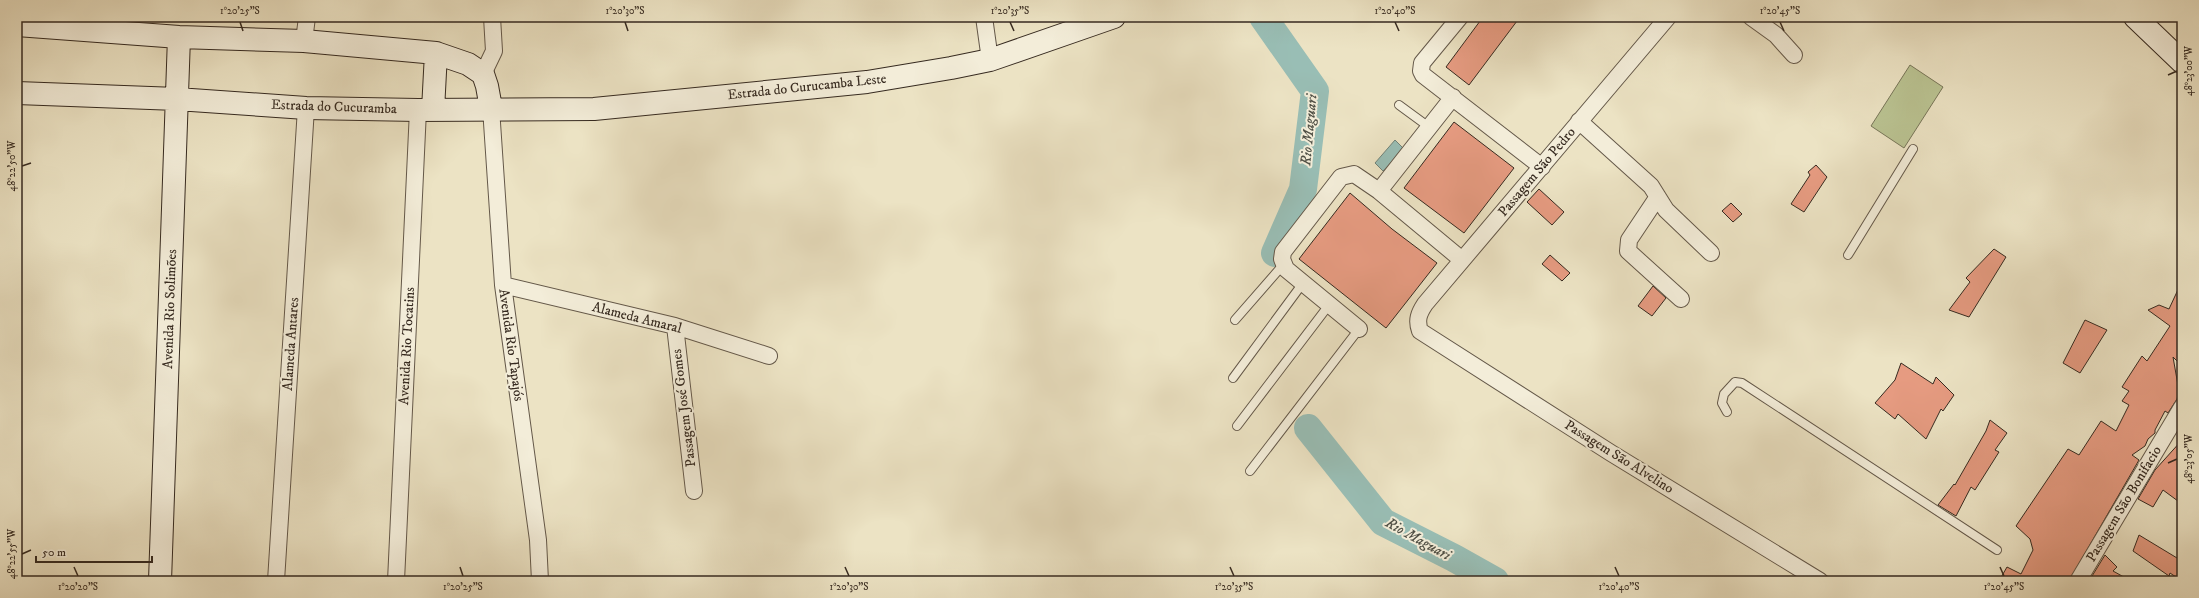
<svg xmlns="http://www.w3.org/2000/svg" width="2199" height="598" viewBox="0 0 2199 598" font-family="'IM FELL DW Pica',serif">
<style>
.green{fill:#bac392;stroke:#787659}
.water{fill:#99beb5;stroke:#718379}
.lines{fill:none;stroke-linecap:round;stroke-linejoin:round}
.river{stroke:#99beb5;stroke-width:28}
.building{fill:#e69b81;stroke:#362a20}
.service-casing{stroke:#645849;stroke-width:10}
.minor-casing{stroke:#645849;stroke-width:18}
.secondary-casing{stroke:#362a20;stroke-width:24}
.service{stroke:#f3edd9;stroke-width:8}
.minor{stroke:#f3edd9;stroke-width:16}
.secondary{stroke:#f3edd9;stroke-width:22}
.ticks{fill:none;stroke:#362a20;stroke-width:1.5}
.labels{text-anchor:middle;dominant-baseline:central;stroke-width:4;stroke-linejoin:round;paint-order:stroke}
.street-label{font-size:14px;fill:#362a20;stroke:#f3edd9}
.water-label{font-size:15px;font-style:italic;fill:#4f4f45;stroke:#f3edd9}
.neatline{fill:none;stroke:#362a20;stroke-width:1.5}
.ticks-label{font-size:10px;text-anchor:middle;fill:#362a20}
</style>
<rect width="100%" height="100%" fill="#ece3c4"/>
<filter id="stains"><feTurbulence type="fractalNoise" baseFrequency=".005" numOctaves="4"/><feColorMatrix values="0 0 0 0 .2 0 0 0 0 .09 0 0 0 0 .02 0 0 0 .5 -.17"/></filter>
<radialGradient id="worn" r=".72"><stop offset=".6" stop-color="#630" stop-opacity="0"/><stop offset="1" stop-color="#630" stop-opacity=".3"/></radialGradient>
<path class="green" d="M1910,65l33,22 -39,61 -33,-22z"/>
<path class="water" d="M1395,140l9,9 -21,22 -8,-8z"/>
<g class="lines">
<path class="river" d="M1263,17l52,74 -12,98 -28,64
M1308,428l75,94 71,36 41,23"/>
</g>
<path class="building" d="M1483,17h37l-51,68 -23,-18z
M1454,122l60,46 -50,65 -60,-45z
M1816,165l11,12 -23,35 -13,-8 19,-29 -2,-3z
M1539,189l25,23 -12,13 -25,-23z
M1350,193l42,36 45,34 -51,65 -87,-69z
M1731,203l11,11 -9,8 -11,-11z
M1994,249l12,8 -37,60 -20,-7 21,-28 -4,-4z
M1550,255l20,18 -8,8 -20,-17z
M2182,281v85l-9,-9 6,34 -2,8 -9,14 -3,-2 -10,19v3l-7,6 -3,7 -13,9 7,5 -70,121h-70l8,-14 14,7 12,-24 -3,-11 -14,-13 52,-77 11,6 22,-34 15,10 13,-26 -7,-4 7,-10 -7,-4 20,-31 5,5 23,-35 -22,-16 11,-5 10,4z
M1653,286l13,12 -14,18 -14,-10z
M2085,320l22,10 -27,43 -17,-10z
M1901,363l32,21 3,-7 18,18 -11,16 -2,-2 -15,30 -28,-25 -3,5 -20,-16 20,-23z
M1990,420l17,13 -12,17 4,2 -24,38 -4,-3 -15,29 -18,-11 16,-21 1,1 31,-54z
M2182,440v64l-19,-14 -10,17 -15,-8 17,-29z
M2139,535l43,26v20l-12,-8 -1,3 -36,-25z
M2105,555l12,12 -4,4 18,10h-42z"/>
<g class="lines">
<defs>
<path id="service" d="M1399,105l30,22
M1848,255l65,-106
M1235,320l48,-55
M1233,378l70,-95
M1727,412l-5,-9 2,-9 11,-12 7,1 255,167
M1237,426l92,-121
M1250,471l109,-142"/>
<path id="minor" d="M984,17l6,43
M1460,17l-38,46 -1,8 2,4 119,92
M1668,17l-243,287c-6,9 -9,16 -5,27l191,122 209,128
M1751,17l25,18 18,20
M304,41l3,-24
M483,74l11,-23 -2,-34
M491,108l12,177 35,255 2,41
M1579,121l72,65 15,24 45,43
M1379,191l74,-94
M1657,198l-28,42 -1,11 53,48
M503,285l172,41 94,30
M675,326l19,165
M1359,329l-73,-60 -4,-10 1,-7 58,-75 13,-3 25,17 83,69
M276,581l30,-473
M396,581l22,-471
M2078,581l104,-174"/>
<path id="secondary" d="M2135,17l47,45
M17,25l162,12 125,4 132,12 32,11 15,10 4,12 4,22
M17,93l160,6 129,9 112,2 176,-1 273,-27 84,-14 39,-8 124,-43
M433,110l3,-57
M160,581l19,-544"/>
</defs>
<use href="#service" class="service-casing"/>
<use href="#minor" class="minor-casing"/>
<use href="#secondary" class="secondary-casing"/>
<use href="#service" class="service"/>
<use href="#minor" class="minor"/>
<use href="#secondary" class="secondary"/>
</g>
<path class="ticks" d="M240,22l3,9M625,22l3,9M1010,22l4,9M1395,22l4,9M1780,22l4,9M2168,75l9,-4M22,166l9,-3M2168,463l9,-4M22,554l9,-4M74,567l4,9M460,567l3,9M845,567l4,9M1230,567l4,9M1615,567l4,9M2000,567l4,9"/>
<g class="labels">
<g class="street-label">
<text transform="translate(807 87) rotate(-6)">Estrada do Curucamba Leste</text>
<text transform="translate(334 107) rotate(2)">Estrada do Cucuramba</text>
<text transform="translate(1537 172) rotate(-50)">Passagem São Pedro</text>
<text transform="translate(170 309) rotate(-88)">Avenida Rio Solimões</text>
<text transform="translate(637 318) rotate(14)">Alameda Amaral</text>
<text transform="translate(291 344) rotate(-86)">Alameda Antares</text>
<text transform="translate(511 345) rotate(82)">Avenida Rio Tapajós</text>
<text transform="translate(407 346) rotate(-87)">Avenida Rio Tocatins</text>
<text transform="translate(684 408) rotate(-97)">Passagem José Gomes</text>
<text transform="translate(1619 457) rotate(32)">Passagem São Alvelino</text>
<text transform="translate(2124 504) rotate(-59)">Passagem São Bonifacio</text>
</g>
<g class="water-label">
<text transform="translate(1309 130) rotate(-85)">Rio Maguari</text>
<text transform="translate(1418 539) rotate(29)">Rio Maguari</text>
</g>
</g>
<rect width="2199" height="598" fill="none" stroke="#ece3c4" stroke-width="44"/>
<path d="M36 556v6h116v-6" fill="none" stroke="#362a20" stroke-width="2"/>
<text x="42" y="556" font-size="12" fill="#362a20" stroke="#f3edd9" stroke-width="3" paint-order="stroke">50 m</text>
<rect x="22" y="22" width="2155" height="554" class="neatline"/>
<g class="ticks-label">
<text x="240" y="14">1°20'25"S</text>
<text x="625" y="14">1°20'30"S</text>
<text x="1010" y="14">1°20'35"S</text>
<text x="1395" y="14">1°20'40"S</text>
<text x="1780" y="14">1°20'45"S</text>
<text transform="translate(2188 71) rotate(-90)" y="4">48°23'00"W</text>
<text transform="translate(11 166) rotate(-90)" y="4">48°22'50"W</text>
<text transform="translate(2188 459) rotate(-90)" y="4">48°23'05"W</text>
<text transform="translate(11 554) rotate(-90)" y="4">48°22'55"W</text>
<text x="78" y="590">1°20'20"S</text>
<text x="463" y="590">1°20'25"S</text>
<text x="849" y="590">1°20'30"S</text>
<text x="1234" y="590">1°20'35"S</text>
<text x="1619" y="590">1°20'40"S</text>
<text x="2004" y="590">1°20'45"S</text>
</g>
<rect width="100%" height="100%" filter="url(#stains)"/>
<rect width="100%" height="100%" fill="url(#worn)"/>
</svg>
